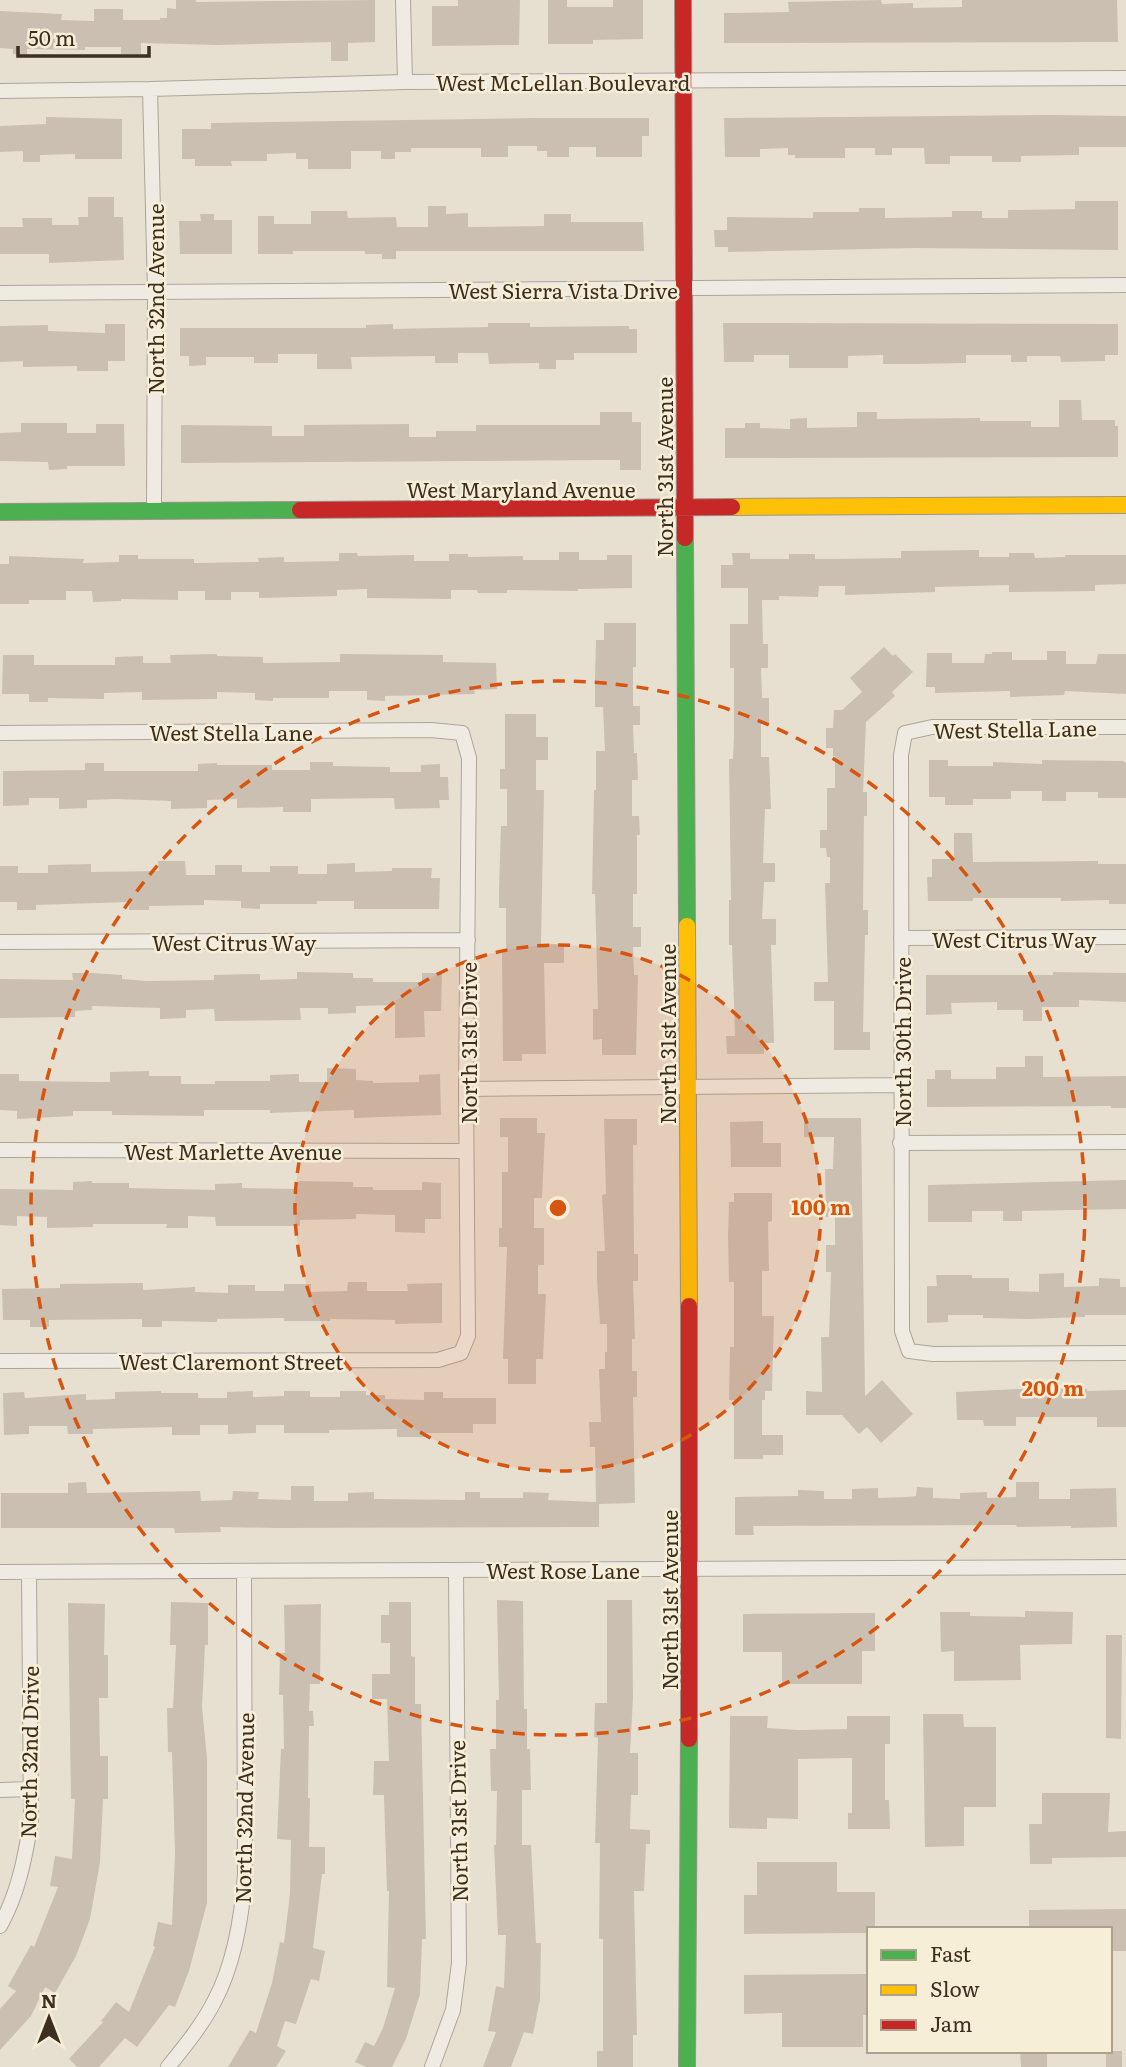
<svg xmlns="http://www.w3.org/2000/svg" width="1126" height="2067" viewBox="0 0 1126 2067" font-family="Literata,serif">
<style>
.building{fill:#cbbfb2}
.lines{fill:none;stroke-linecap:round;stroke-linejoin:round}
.street-casing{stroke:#ada599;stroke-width:16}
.fast-casing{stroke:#9c958a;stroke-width:18}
.slow-casing{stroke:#9c958a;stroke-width:18}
.jam-casing{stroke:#9c958a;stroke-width:18}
.street{stroke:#efebe3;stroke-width:14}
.fast{stroke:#4caf50;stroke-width:16}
.slow{stroke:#ffc107;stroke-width:16}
.jam{stroke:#c62828;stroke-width:16}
.ring{fill:none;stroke:#d7550e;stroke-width:3.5;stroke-dasharray:12 9}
.labels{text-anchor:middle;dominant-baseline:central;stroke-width:5;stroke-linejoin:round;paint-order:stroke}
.street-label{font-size:21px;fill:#3d2e20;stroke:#f7eed8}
.centre{fill:#d7550e;stroke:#f7eed8;stroke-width:3.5}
.ring-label{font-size:21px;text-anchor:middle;font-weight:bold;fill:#d7550e;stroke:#f7eed8;stroke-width:5;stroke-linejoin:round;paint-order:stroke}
</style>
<rect width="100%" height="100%" fill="#e7e0d1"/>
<path class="building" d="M176,0h20v2l179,-2v42l-27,1v18h-17v-19l-114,3 -76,-2v11h-20v-7h-36v3l-58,-1v6l-14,-1v-5l-13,-1v-37l62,3 -1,6 33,1v-12h29v11h37v-2h7v-10l9,1z
M458,0h62l-1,45 -87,1v-40h26z
M548,0h19v7h46v-7h30v39l-50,1v4h-45z
M881,0l1,4 31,-1v5l49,-1v-7h155l1,42 -394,1v-30l65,-1 -1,-10z
M1049,115l77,1v31h-47v8l-58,1v6h-29v-6h-42v8h-25l-1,-16h-32v7h-17v-7h-30v10h-50v-3h-7v-7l-28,1v8h-35l-1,-39z
M46,117l76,2v40h-47v-5l-35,1v7h-17v-11l-23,1v-26l46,-2z
M537,118h112v18h-7v21h-46v-10h-27v10h-22v-6h-10v-5h-29v11h-27v-9h-70v4h-16v7h-14v-8h-30v18h-43v-10h-12v-6l-29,1v7h-36l1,5h-37v-7h-13v-30h29v-6z
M88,197h26v20h9l1,43 -75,3v-9h-49v-27h23l-1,-9h30v7h27l-1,-8h10z
M1075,201h43v49l-203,-2 -187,4v-5h-13l-1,-17h13v-13l86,1v-6h46v-4h26v10l67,-1v-6h30v7h26v-8l67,-1z
M428,206h18v8l22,-1v14l76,-1v-12h27v8h72l1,29h-248v8h-14v-5h-17v-3h-72v3h-35v-38h16v8h37v-13h36l1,7 48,-1 1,10h31z
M200,214h14v6h18v34h-52l-1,-33h22z
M488,323h42v4l99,-1v3h8v24h-63v7h-18v9h-17v-6l-50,1 -1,-11h-30v10h-23v-7l-84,1 1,12h-35v-15h-39v9h-24v-6h-48v8l-17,1v-10h-9v-28h186v-3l27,-1v5l42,-1 53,-1z
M723,323l395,1v31h-13v6l-44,1 -1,-6h-33v6h-16v-7h-45v8l-51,1h-32v-9l-35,1v12h-59v-13h-35v7h-30z
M105,324h20v37h-17v10h-31v-5l-54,1v-6l-23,1v-36l48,-1v6l57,2z
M1059,400h22l1,20h33v6h3v31l-393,1v-30h20v-5h15v5l30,1v-10l17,-1v10l50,-1v-15h20v7l103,-1v3h51v6h28z
M600,412h32v10h9v48h-21v-10h-19l-420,3v-38l91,1v10h32v-11l105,-1v13h27v-6h40v-6h124z
M21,423h46v10h29v-9h28l1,42h-58v3l-18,1 -1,-8 -48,-1v-28l21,-1z
M979,550v7h30v-4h25l1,5 30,-1v-2h61v29l-31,1v6l-86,1v-7l-74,2v5l-90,3v-9h-26l-1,11 -39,-1v4h-17l1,44h5v24h-7l1,30h7v26h-8v33h8l2,52h-6l-2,54h12v19h-11l-2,37h14v26h-5l3,98h-10v11h-37l-1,-18h9l-3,-91h-3v-45h2l-2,-141h4l1,-25v-66h-4v-44h18v-36h-27v-23h12l-1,-12h18v6h39v-5h26v5h20l66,-1v-7z
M559,552h20v8h28v-5h25v33l-54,1v2l-71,-1v3h-29l-1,-3h-26v9l-84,-1v-9l-30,1v6l-40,1 -38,1v-6h-28v8h-26v-9h-27v9l-57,-1v2l-28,1 -1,-11h-26v9h-37v4h-29v-40h9v-8l75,3 -1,4 36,-1v-7h19v4h56v4l65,-1 -1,-4 26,-1v5l55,-1v-8h18l1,3 56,-1v6h35v-7h19v3l55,-1v4h36z
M604,623h32v44h-3v39h7v19h-7l1,28h3l1,27h-6v36h7l1,19h-3v59h-4v33h8v20h-8l1,28h4l-2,80h-34v-16l-9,1v-31h5l-3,-115h-3l2,-104h2v-39h9l-2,-44h-8v-28l1,-39h8z
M884,647l9,9 2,-2 18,18 -21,20 3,4 -29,26 -3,70h4v24h-3l-1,94h5v25h-3l-2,97h7v18h-36v-49h-20v-19h14l-3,-99h5v-26h-3l-1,-9h-6v-18h7v-42h8v-32h-2v-8h-7v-20h7l1,-18h8l20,-18 -12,-14z
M1047,651h19v13h30l2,-10h28v40l-61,-3 -1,4 -54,2v-6l-75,2v-6h-9l1,-34h25v10h32l1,-9h7v-2h20v8h35z
M217,654v2l46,1v6l77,-1v-8l103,1v7l53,1 1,26 -23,1 1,4 -90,2v5l-18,-1v-9h-38v7h-56v3l-18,-1v-7l-38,-1v7l-75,1v-8l-38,1v6l-56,-1v4h-19v-8h-27l1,-39h31v10h81v-8l28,-1v7h28l-1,-8z
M505,714h31v23h12v23h-12v30h8l-3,154h23v19h-20l2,91h-24v7h-19l-1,-111h4v-42h-7v-19l2,-63h6v-37h-7v-20h5z
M929,760h19v6h45v-4l49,2v-4l81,1 3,2v35h-28v-6h-32v9h-24v-10h-31v8h-38v6h-28v-8h-16z
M310,762h23v4l57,1v5h31v-7l19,-1v13h8l1,23h-10l1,8 -45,1 -1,-11 -83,1v13h-28v-5l-46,1v-9l-30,1v8l-36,1v-8l-56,-2 -28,1v8l-28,1v-11h-30v7l-26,1v-35l82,-1v-7h19v8h94v-7l19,-1v2h55v5h38z
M954,833h18l1,29 125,-1v3h28v40h-17v-4l-48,1v-3h-88v3h-45l-1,-24h5v-18h22z
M158,861h27l1,14h29v-10h27v7h28v-6h28v8h29v-10l28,-1v9l37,-1v-3h40l-1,10h9l-1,31h-85v-8h-37v3h-57v5l-19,-1v-7l-37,-1v5l-55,1v4h-20v-8l-93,3v5h-19v-8h-17v-36h18v7h30v-8l43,-1v8l68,-1z
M297,972l56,1v5h20v4h49v-9h20l-1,38h-17l1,26 -30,1v-33l-39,1v7l-28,1v-6h-28l1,12 -86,1 -1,-12 -28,1v8l-26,1v-11l-68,-2v4l-17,1v6l-75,1v-39l73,1 -1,-7h19l31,2v4l25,2 67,-1v-5l46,-1v6l37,-1z
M1053,972l73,1v29l-47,-2v7h-37v14h-19v-11h-26v-8l-46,1 1,11 -26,1v-40h127z
M1025,1056h18v21l83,-1v32h-15v-2l-184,1v-28h8v-9h16v9h45v-12h29z
M327,1068l29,1v11l17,1v2l46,-1v-7l21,-1 1,41 -87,3v-8l-84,3v-3h-66v6l-92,-1v-4h-39v5l-56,3v-8l-17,-1v-36h19v7l84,1h7v-10l39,-1v5h32v8h34v-3h55v-6l29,-1v8h28z
M500,1118h37v15h8l-3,65h-8v30h10v37h-6v29h8l-3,65h-7v25h-28v-25h-5l4,-112h-8v-19h3v-56h6v-35h-8z
M804,1118h57l4,278 17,-16 31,34 -32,29 -14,-16 -8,7 -17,-19h-36v-24l16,1 -1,-55h8l2,-65h-5v-27h9v-29l-9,1 -1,-48h8l1,-32h-30z
M604,1119h33v26h-4l1,109h4v27h-5l2,58h-3v32h5v26h-4l2,106 -36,1v23l-322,1 -57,-1 1,5 -46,1 -1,-5h-173v-35h67v-10l18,-1 1,11 113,-2 1,10 31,-1 1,-9 26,1 -1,7 33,1v-14h23v15h34v-8l26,-1v7l91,1v-8h15v6h43v-6l26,1 -1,7 48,2 -1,-55h-5l-1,-25h12l-2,-53h6v-17h2v-28h-7l-3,-44v-29h8l-3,-56 4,-1z
M763,1121v22h18v24h-50l-1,-45z
M1126,1180v29l-104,2v10h-19v-10h-31v11h-44v-37z
M92,1181v2h37v5l86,2v-6l27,-1v5l56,1v-8l55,1v5h20v3h49v-8l19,1v36h-16v14l-30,-1v-17l-39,-1v5l-56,1v6h-84l-1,-9 -27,-1v12h-22l1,-4h-74v3l-46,1v-11l-30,-1v10l-17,-1v-36l73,1v-8z
M734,1193h38v28l-4,1 1,49h-7v45h12l-2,75h-7v9h-3v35h21v20h-20v4h-29v-59h-5l1,-53h4v-65h-5l-1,-46 1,-34h5z
M1064,1273v14l35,-1v-8l21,1v8h6v28h-41v2l-57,2 -45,-1v-3h-35v7l-21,1v-37h10l-1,-11h36v3h37v13l30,1v-18z
M348,1282h19v9h41l-1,-7 35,-1v40l-47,1v-4l-65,-1v2h-46v-3l-67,1v3l-55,-1v6h-20v-8l-93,1v7h-19v-7h-27l-1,-31 58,-1v-4l83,-1v7l52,-3v5l33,1v-8h27v6h29v-7h27v8l36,-1z
M1041,1388l46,1v2l39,-1v37h-29v-10h-81v9h-32l-1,-6h-26l-1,-28z
M161,1391v2h37v5h29v-6l26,-1v6l31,-1v-5h26v6h30v-6h26v4h19v4l39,1v-8h19v6h53v26h-23v9h-47v4h-29v-8l-68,1v3h-45v-8h-28v8l-28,1v-9h-28v10h-28v-8l-79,2v5h-25l-1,-8h-38v8l-25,1 -1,-42 21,-1 1,6 61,-4v6l29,-1v-7z
M1016,1482h23v17h31v-10l46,-1 1,39 -46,1v-2l-54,1 -1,-2 -263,1 1,9h-19v-38l63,-1v-6l26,1v8h28v-10l26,-1v10l29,-1 9,-1 1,-9 16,1v10l27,1v-6l27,-1v6l29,-1z
M497,1600l26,1 1,108h3v40h3l1,41h-9v55h9l5,98h5l-1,56 -7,35 -9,-2 -13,35h-28l13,-35 -8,-1 8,-45 8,2 2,-53h-8l-4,-90h2l1,-54h-6l-1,-42h6v-49h3z
M607,1600h25l1,98 -3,55h8v42h-7l-1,34 20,1v14h-4l-2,47h-10l3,144h-4v32h-36v-16h6v-112h-4l1,-96h-5l3,-105 -4,-1 1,-34h12z
M171,1602l37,1v42h-3l-3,62 5,51v145l-18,68 -14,36 -6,-2 -32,42 -12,-9 -26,29h-22l-8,-8 34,-37 -2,-1 15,-19 13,10 26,-65 -2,-1 5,-24 14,3 3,-72 -3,-101h-4l-1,-44h6l3,-63h-6z
M389,1602h22v54l4,1v47h6l5,235h-4l-2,55 -14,45 -14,28h-26l-11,-5 10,-20 9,4 9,-18 12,-40 -8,-1 2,-96h-2l-3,-96h-11l1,-34h15l-2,-62h-15v-25h18v-31h-9v-28h8z
M68,1603l37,1 -1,51h4v43h-9l1,58h8v43h-5l-3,63 -10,57 -14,37 -21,37 -10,-6 -14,29 -31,34v-41l16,-18 -8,-5 23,-41 3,2 24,-60 -8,-1 5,-30 17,3 3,-60h-4z
M321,1604l-1,80h-10l-1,27h4l1,15h-5l-1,72h2l-1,49h16v27h-3l-9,74 12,3 -6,30 -8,-2 -15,45 -11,-3 -8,25 9,5 -10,16h-48l22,-37 6,3 16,-50 8,-41 4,1 6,-49 1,-54 -14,-1 4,-90h3l-1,-54h-4l1,-42h5l-1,-48z
M1025,1611l48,1 -1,32 -52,1 1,35 -67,1v-30l-13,1 -1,-40h30v4l55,1z
M875,1613v38h-13v33h-80v-32h-39v-38z
M1106,1635h16l-1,104 -15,-1z
M923,1714h40l1,13h32v80h-32v39l-39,1z
M730,1716h38l-1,12 31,2 49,-1v-13h43v28h-5v56h4l1,29h-42v-16h4v-55l-54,1v60l-31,-1v11l-38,-1z
M1042,1793h68l-2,39 18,-1v26l-74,1v6h-22l-1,-40h13z
M757,1862h80v30h38v37h-6v4l-125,1v-39h13z
M1126,1909v42h-16v-22h-81v-19z
M869,1974v41h-6v32h-81v-34l-38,1v-39z
M1020,2051h27v16h-26z
M1106,2051h16v16h-16z"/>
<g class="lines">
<defs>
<path id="street" d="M403,0l2,82
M150,89l5,203 -1,218
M0,91l150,-2 255,-7 721,-4
M0,293l1126,-8
M1126,727h-194l-27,6 -4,22 1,576 7,20 24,3 193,-1
M0,733l431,-3 31,3 7,25 -3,331 2,247 -7,17 -23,7 -438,1
M901,938l225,-1
M0,942l468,-2
M466,1089l435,-4
M900,1143l226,-1
M0,1150l466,1
M0,1572l1126,-5
M0,1790l31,-1
M0,1926c18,-32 25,-68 31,-105l-2,-249
M168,2067c17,-21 35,-43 47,-67 20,-38 27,-84 30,-126l-1,-303
M432,2067l21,-57 6,-47 -3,-393"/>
<path id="fast" d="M0,512l300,-2
M685,538l2,388
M687,2067l2,-328"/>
<path id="slow" d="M732,507l394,-2
M687,926l2,380"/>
<path id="jam" d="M683,0l2,538
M300,510l432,-3
M689,1739v-433"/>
</defs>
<use href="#street" class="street-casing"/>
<use href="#fast" class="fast-casing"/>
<use href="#slow" class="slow-casing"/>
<use href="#jam" class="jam-casing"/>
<use href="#street" class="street"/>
<use href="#fast" class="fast"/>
<use href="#slow" class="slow"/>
<use href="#jam" class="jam"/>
</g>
<circle cx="558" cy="1208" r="263" fill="#d7550e" fill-opacity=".12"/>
<g class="ring">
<circle cx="558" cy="1208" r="263"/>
<circle cx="558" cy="1208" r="527"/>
</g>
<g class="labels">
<g class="street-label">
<text x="563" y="81">West McLellan Boulevard</text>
<text x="563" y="289">West Sierra Vista Drive</text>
<text transform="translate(154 299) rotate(-90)">North 32nd Avenue</text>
<text transform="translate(663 467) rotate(-90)">North 31st Avenue</text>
<text x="521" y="488">West Maryland Avenue</text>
<text transform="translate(1015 728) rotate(-1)">West Stella Lane</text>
<text x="231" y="731">West Stella Lane</text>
<text x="1014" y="938">West Citrus Way</text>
<text x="234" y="941">West Citrus Way</text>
<text transform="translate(666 1034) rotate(-90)">North 31st Avenue</text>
<text transform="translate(901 1042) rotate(-90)">North 30th Drive</text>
<text transform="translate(467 1043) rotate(-90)">North 31st Drive</text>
<text x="233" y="1150">West Marlette Avenue</text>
<text x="231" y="1360">West Claremont Street</text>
<text x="563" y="1569">West Rose Lane</text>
<text transform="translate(668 1600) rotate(-90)">North 31st Avenue</text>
<text transform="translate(28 1752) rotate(-89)">North 32nd Drive</text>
<text transform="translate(243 1808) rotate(-89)">North 32nd Avenue</text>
<text transform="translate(457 1821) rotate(-91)">North 31st Drive</text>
</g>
</g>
<circle cx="558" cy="1208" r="10" class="centre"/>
<g class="ring-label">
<text x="821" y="1215">100 m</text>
<text x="1053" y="1396">200 m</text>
</g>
<rect x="867" y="1927" width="245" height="126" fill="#f7eed8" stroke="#ada18e" stroke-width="2"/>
<rect x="881" y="1950" width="35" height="10" fill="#4caf50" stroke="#ada18e" stroke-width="2"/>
<text x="930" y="1962" font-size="21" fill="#3d2e20">Fast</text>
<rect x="881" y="1985" width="35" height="10" fill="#ffc107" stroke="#ada18e" stroke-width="2"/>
<text x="930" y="1997" font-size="21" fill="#3d2e20">Slow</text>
<rect x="881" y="2020" width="35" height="10" fill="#c62828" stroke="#ada18e" stroke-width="2"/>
<text x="930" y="2032" font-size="21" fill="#3d2e20">Jam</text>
<g transform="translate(49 2018)" stroke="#f7eed8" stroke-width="5" paint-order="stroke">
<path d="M0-5L12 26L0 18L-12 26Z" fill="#3d2e20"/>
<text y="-10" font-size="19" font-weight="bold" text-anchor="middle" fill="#3d2e20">N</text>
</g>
<path d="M18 46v10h131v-10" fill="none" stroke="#3d2e20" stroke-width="3.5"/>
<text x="28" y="46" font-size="21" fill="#3d2e20" stroke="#f7eed8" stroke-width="5" paint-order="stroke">50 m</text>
</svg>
